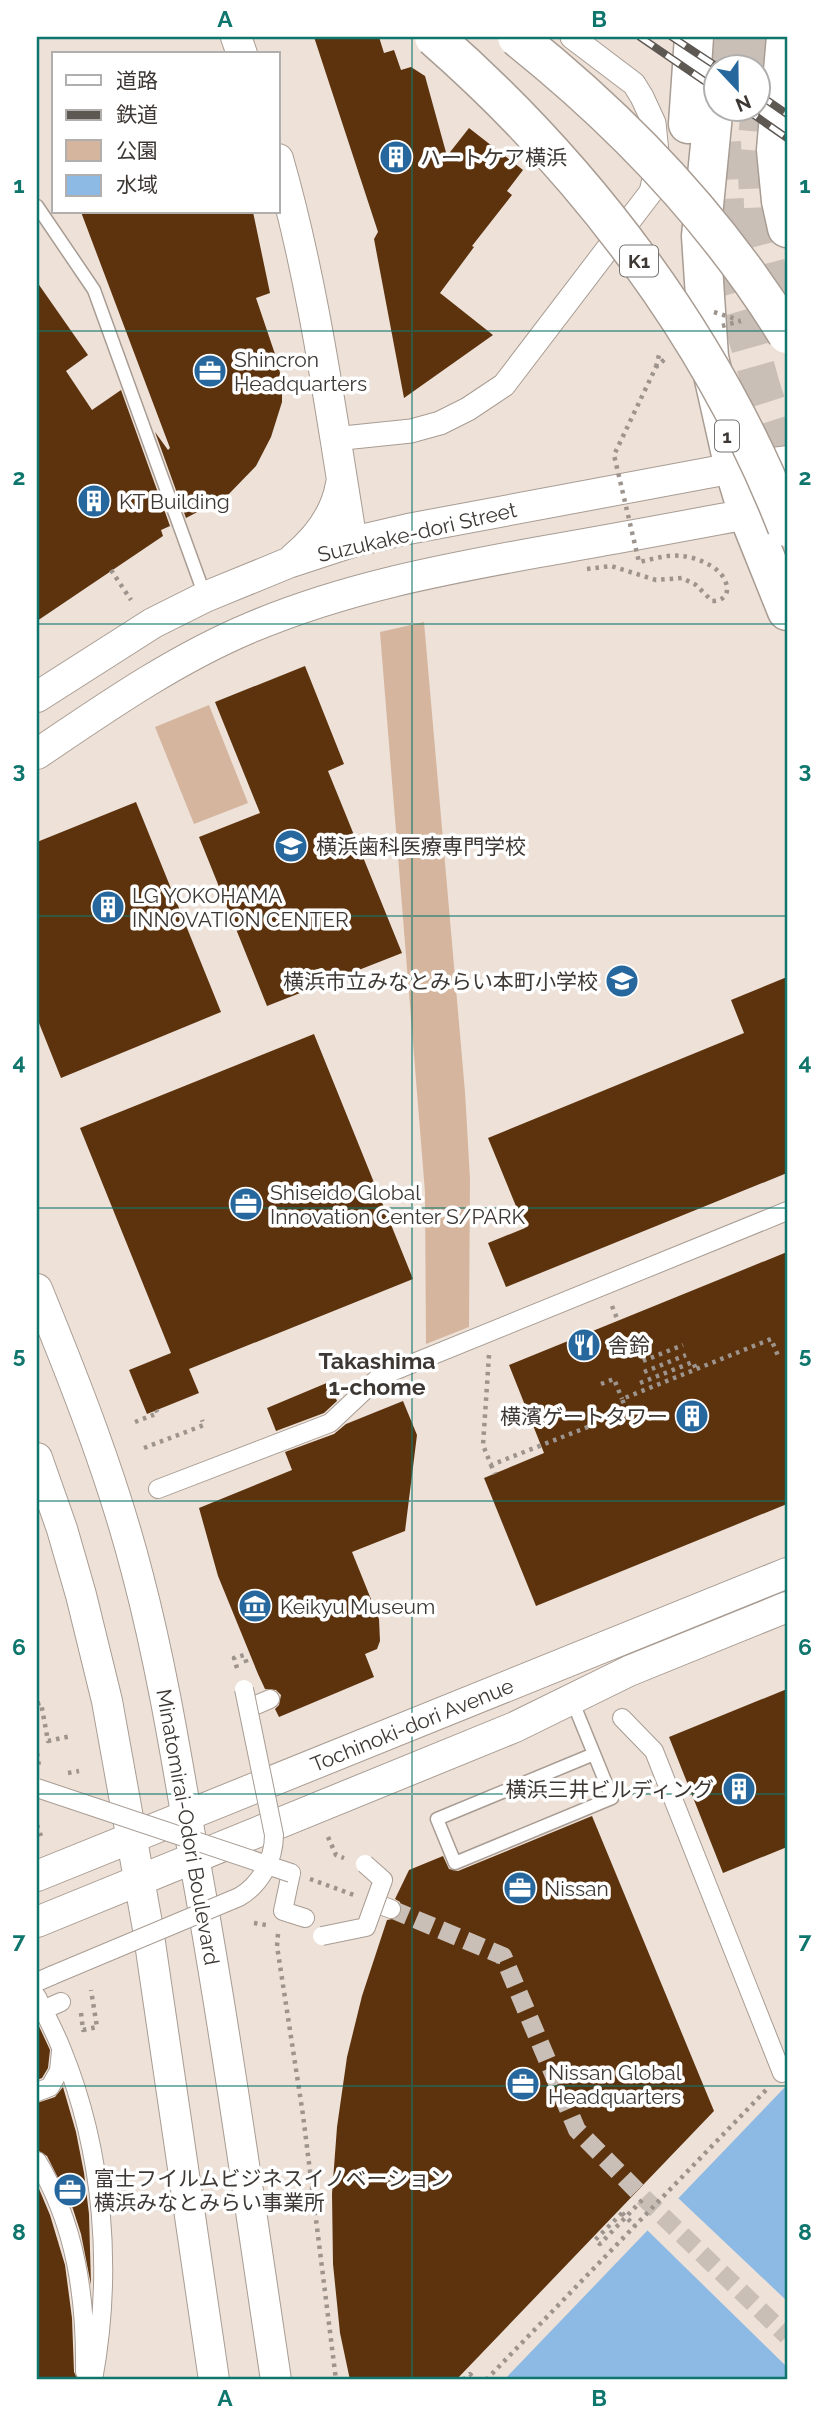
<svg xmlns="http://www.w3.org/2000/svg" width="824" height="2417" viewBox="0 0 824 2417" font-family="Raleway,'Noto Sans JP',sans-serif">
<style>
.green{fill:#d5b59e}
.water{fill:#8cbae4}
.pier{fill:#ede1d8}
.building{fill:#5d330e}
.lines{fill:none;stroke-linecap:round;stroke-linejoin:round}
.pedestrian-tunnel{stroke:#cabfb7;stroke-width:18;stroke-dasharray:18 9;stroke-linecap:butt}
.trunk-tunnel{stroke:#cabfb7;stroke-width:38;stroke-dasharray:38 19;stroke-linecap:butt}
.service-casing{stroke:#a89c93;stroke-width:15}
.pedestrian-casing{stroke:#a89c93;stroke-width:20}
.minor-casing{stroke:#a89c93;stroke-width:25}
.tertiary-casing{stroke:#a89c93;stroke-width:32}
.trunk-casing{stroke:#a89c93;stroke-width:41}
.path{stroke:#9d948d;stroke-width:4.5;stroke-dasharray:3.5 5;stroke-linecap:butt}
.service{stroke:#fff;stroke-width:12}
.pedestrian{stroke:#fff;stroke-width:18}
.minor{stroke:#fff;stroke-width:23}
.tertiary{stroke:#fff;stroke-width:30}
.trunk{stroke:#fff;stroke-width:38}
.rail-casing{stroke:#5e5853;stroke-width:8}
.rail{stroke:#fff;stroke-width:5;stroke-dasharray:16;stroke-linecap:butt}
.pedestrian-bridge-casing{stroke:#a89c93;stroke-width:20;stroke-linecap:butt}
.motorway-bridge-casing{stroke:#a89c93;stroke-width:41;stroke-linecap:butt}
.path-bridge{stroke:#9d948d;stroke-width:4.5;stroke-dasharray:3.5 5;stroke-linecap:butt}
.pedestrian-bridge{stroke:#fff;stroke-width:18}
.motorway-bridge{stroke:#fff;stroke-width:38}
.grid{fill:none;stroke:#0f766e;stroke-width:2;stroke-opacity:0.55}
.labels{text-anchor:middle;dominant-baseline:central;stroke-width:7;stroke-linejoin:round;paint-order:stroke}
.shield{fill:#fff;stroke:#777471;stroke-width:2}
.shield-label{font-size:19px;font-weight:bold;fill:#3d3834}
.poi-label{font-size:21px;fill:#3d3834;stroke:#fff;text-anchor:start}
.street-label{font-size:21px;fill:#3d3834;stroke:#fff}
.neighbourhood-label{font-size:23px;font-weight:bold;fill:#3d3834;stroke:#fff}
.neatline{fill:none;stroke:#0f766e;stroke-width:2.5}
.grid-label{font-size:23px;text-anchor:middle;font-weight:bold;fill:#0f766e}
</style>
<rect width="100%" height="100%" fill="#ede1d8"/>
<path class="green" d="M424,622l41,470 5,87 -1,148 -43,17 -1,-152 -45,-560z
M209,705l39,98 -54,21 -39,-97z"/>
<path class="water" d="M787,2085v295h-283z"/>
<path class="pier" d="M676,2196l111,105v66l-142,-139z"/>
<path class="building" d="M314,37h65l5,16 10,-3 7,20 10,-3 14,9 22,80 22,-28 54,42 -16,21 5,4 -40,51 2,1 -34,46 53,42 -89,63 -30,-159 4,-7z
M81,212h172l17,81 -14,5 21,62 5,22v20l-11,35 -15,29 -30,31 -40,21 -31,-86 13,18 2,-2z
M37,282l51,73 -22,16 26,39 29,-20 49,136 -9,4 2,6 -126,85z
M305,666l39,98 -16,7 74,182 -135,53 -68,-169 61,-24 -45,-111z
M136,802l85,210 -160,66 -24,-60v-176z
M787,977v196l-281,114 -18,-44 37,-15 -37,-90 256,-105 -13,-33z
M314,1034l99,245 -224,90 10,24 -52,21 -18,-44 42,-17 -91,-225z
M787,1252v252l-251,102 -52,-128 60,-25 -35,-88z
M329,1382l8,19 -13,12 -48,18 -9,-23z
M403,1401l14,34 -12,96 -53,21 27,67 1,22 -3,8 -12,5 9,23 -95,40 -4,-8 4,-4 2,-10 -5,-5 -11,-1 -7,-15 -40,-98 -19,-68 93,-38 -7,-18 49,-18 12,-10z
M787,1689v158l-64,26 -54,-136z
M592,1816l122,295 -258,269h-106l-10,-47 -7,-69 -1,-70 5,-67 10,-70 15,-61 25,-76 11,-2 4,-6 -2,-10 -5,-3 14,-29 34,-14 6,13 9,2z
M37,2022l13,28 -2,18 -6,10 -5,2z
M63,2087l13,45 8,41 5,41 2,71 -10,-51 -9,-28 -25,-50 -10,-6v-47l18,-6z
M37,2184l13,31 15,50 7,53 2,54 4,8h-41z"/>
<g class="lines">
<path class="pedestrian-tunnel" d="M391,1909l112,47 74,174 67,68 143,138"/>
<path class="trunk-tunnel" d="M766,37l-10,114 4,91 21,80
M730,66l4,-29
M722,142l6,126 33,118 26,81"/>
<defs>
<path id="service" d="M37,206l57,84 111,306
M572,1700l40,98 -157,65 -18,-44 157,-65"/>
<path id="pedestrian" d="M158,1489l172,-66 49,-46 408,-166
M249,1708l21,-9
M622,1718l32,33 128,322
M291,1873l-8,38 22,7
M375,1903l16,6
M37,1982l16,-7
M37,1997c8,17 18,35 25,53 42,103 51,222 31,330
M43,2010l18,-8
M37,2092l13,-5 9,-16 2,-20
M37,2161c39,64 49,137 48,211"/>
<path id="minor" d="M334,439l77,-8 29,-8 28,-14 36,-24 147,-193 7,-30 -4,-39 -12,-26 -8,-13 -62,-47"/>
<path id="tertiary" d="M236,37l6,17
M278,159c36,125 53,255 74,383
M294,558c23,-19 42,-44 47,-74
M37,697l116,-74 52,-26 83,-34 64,-21 56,-13 326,-61 53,-7
M37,754c68,-46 138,-95 215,-127 93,-39 188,-57 287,-75 70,-12 139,-25 209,-38l17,-8
M37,1289c38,93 76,189 101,287 21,80 35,161 49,243 35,186 61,374 89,561
M37,1458l25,71 19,66 26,106 41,228 66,451
M37,1876l750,-303
M37,1922l478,-195 114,-56 158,-64"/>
<path id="trunk" d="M786,37l-10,113 5,51 6,27
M716,84l-15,152 8,121 25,111 14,46 39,97
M688,124l6,-87"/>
</defs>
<use href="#service" class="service-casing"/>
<use href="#pedestrian" class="pedestrian-casing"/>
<use href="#minor" class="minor-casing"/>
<use href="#tertiary" class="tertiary-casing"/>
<use href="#trunk" class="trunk-casing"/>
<path class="path" d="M656,367l4,-16
M111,570l20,30
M612,1306l6,15
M489,1355l-6,90 8,20 107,-42
M643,1361l40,-16
M644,1372l42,-17
M640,1383l53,-21 3,7
M601,1384l13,-5 8,20
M630,1419l-8,-20 149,-60 8,19
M135,1422l23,-9 -2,-3
M144,1448l60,-23 -2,-5
M491,1465l4,9
M237,1668l-3,-10 10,-3 4,12
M37,1704l4,-1 7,38 23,-5
M37,1753l2,13
M68,1773l11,-2
M37,1825l4,11
M328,1837l8,18 8,3
M254,1923l12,2
M278,1934l-1,12 26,169 33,265
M81,2013l2,17 14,-3 -6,-37
M622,2213l13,13
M463,2380l7,-6 6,6
M486,2380l281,-291"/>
<use href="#service" class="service"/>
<use href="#pedestrian" class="pedestrian"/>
<use href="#minor" class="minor"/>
<use href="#tertiary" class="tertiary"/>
<use href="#trunk" class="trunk"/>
<defs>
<path id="rail" d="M640,37l76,52
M672,37l44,29
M758,94l29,20
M744,108l43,30"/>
</defs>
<use href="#rail" class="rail-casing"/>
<use href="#rail" class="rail"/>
<defs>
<path id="pedestrian-bridge" d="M37,1788l254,85
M322,1936l44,-9 17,-47 -18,-16
M53,1975l186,-78c21,-12 35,-37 35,-62l-30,-146"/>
<path id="motorway-bridge" d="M434,37c152,133 279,301 353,490
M517,37c104,83 200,183 270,297"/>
</defs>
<use href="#pedestrian-bridge" class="pedestrian-bridge-casing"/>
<use href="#motorway-bridge" class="motorway-bridge-casing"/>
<path class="path-bridge" d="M714,312l25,8
M722,326l19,-5
M587,569l24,-3 45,14 26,-2 14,7 16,16c20,0 18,-19 6,-30 -9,-8 -24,-14 -36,-15 -14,-2 -29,3 -43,6l-25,-107 42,-88 10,-9
M310,1879l44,16
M622,2213l-27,27 5,4 44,-46"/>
<use href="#pedestrian-bridge" class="pedestrian-bridge"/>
<use href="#motorway-bridge" class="motorway-bridge"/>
</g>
<path class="grid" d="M412,37v2343M37,331h750M37,624h750M37,916h750M37,1208h750M37,1501h750M37,1794h750M37,2086h750"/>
<defs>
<symbol id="building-disc" viewBox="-11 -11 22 22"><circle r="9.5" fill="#26689e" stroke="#fff"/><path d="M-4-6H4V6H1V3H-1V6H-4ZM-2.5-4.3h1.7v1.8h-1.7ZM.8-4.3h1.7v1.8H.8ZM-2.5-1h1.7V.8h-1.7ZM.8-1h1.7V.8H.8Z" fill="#fff"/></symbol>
<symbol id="office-disc" viewBox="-11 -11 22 22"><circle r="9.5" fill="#26689e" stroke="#fff"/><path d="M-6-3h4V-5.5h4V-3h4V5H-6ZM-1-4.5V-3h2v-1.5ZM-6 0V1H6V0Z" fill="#fff"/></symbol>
<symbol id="university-disc" viewBox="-11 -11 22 22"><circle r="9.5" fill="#26689e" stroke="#fff"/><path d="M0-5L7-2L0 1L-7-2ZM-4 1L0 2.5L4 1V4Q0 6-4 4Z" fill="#fff"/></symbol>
<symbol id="school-disc" viewBox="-11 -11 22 22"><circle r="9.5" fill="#26689e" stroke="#fff"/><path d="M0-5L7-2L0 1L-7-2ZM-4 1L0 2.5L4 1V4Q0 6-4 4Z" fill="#fff"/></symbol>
<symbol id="restaurant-disc" viewBox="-11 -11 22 22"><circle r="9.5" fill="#26689e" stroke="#fff"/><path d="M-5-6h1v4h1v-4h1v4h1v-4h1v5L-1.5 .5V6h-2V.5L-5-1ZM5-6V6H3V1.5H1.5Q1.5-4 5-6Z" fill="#fff"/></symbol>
<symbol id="museum-disc" viewBox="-11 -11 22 22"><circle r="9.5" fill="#26689e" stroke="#fff"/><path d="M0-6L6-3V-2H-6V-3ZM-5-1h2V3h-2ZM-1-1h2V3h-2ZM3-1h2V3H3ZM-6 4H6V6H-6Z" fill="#fff"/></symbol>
</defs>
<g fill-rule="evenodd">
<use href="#building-disc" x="377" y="138" width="38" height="38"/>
<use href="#office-disc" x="191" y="352" width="38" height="38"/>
<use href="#building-disc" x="75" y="482" width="38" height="38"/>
<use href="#university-disc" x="272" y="827" width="38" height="38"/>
<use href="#building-disc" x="89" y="888" width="38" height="38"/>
<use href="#school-disc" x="603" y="962" width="38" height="38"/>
<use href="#office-disc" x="227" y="1185" width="38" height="38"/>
<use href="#restaurant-disc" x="565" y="1326" width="38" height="38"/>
<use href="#building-disc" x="673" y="1397" width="38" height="38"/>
<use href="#museum-disc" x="236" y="1587" width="38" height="38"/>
<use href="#building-disc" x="720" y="1770" width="38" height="38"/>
<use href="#office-disc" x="501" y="1869" width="38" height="38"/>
<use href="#office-disc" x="504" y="2065" width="38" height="38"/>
<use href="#office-disc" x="51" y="2171" width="38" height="38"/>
</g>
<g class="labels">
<g class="shield">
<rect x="620" y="245.5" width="38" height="31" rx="5"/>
<rect x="715" y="420.5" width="24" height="31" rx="5"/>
</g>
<g class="shield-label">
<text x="639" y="261">K1</text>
<text x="727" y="436">1</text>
</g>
<g class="poi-label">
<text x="420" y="157">ハートケア横浜</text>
<text x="234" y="359">Shincron<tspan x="234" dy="24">Headquarters</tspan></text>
<text x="119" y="501">KT Building</text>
<text x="316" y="846">横浜歯科医療専門学校</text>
<text x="132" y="895">LG YOKOHAMA<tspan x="132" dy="24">INNOVATION CENTER</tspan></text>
<text x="598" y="981" text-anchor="end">横浜市立みなとみらい本町小学校</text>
<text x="270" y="1192">Shiseido Global<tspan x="270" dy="24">Innovation Center S/PARK</tspan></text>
<text x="608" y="1345">舎鈴</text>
<text x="668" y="1416" text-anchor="end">横濱ゲートタワー</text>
<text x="280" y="1606">Keikyu Museum</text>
<text x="714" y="1789" text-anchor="end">横浜三井ビルディング</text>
<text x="544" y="1888">Nissan</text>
<text x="548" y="2072">Nissan Global<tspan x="548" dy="24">Headquarters</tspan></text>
<text x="94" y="2178">富士フイルムビジネスイノベーション<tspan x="94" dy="24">横浜みなとみらい事業所</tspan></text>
</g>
<g class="street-label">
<text transform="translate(417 532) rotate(-13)">Suzukake-dori Street</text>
<text transform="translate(412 1725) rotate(-22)">Tochinoki-dori Avenue</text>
<text transform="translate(188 1827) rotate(80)">Minatomirai-Odori Boulevard</text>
</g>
<g class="neighbourhood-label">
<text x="377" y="1360">Takashima<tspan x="377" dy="26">1-chome</tspan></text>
</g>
</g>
<rect width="824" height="2417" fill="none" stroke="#ffffff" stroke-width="77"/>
<rect x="52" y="52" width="228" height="161" fill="#ffffff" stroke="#b1afae" stroke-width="2"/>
<rect x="66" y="75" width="35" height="10" fill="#ffffff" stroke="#b1afae" stroke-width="2"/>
<text x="116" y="88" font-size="21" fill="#3d3834">道路</text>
<rect x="66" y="110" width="35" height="10" fill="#5e5853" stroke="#b1afae" stroke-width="2"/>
<text x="116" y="122" font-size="21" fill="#3d3834">鉄道</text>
<rect x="66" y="140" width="35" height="21" fill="#d5b59e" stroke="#b1afae" stroke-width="2"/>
<text x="116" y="158" font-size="21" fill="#3d3834">公園</text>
<rect x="66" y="175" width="35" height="21" fill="#8cbae4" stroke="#b1afae" stroke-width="2"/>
<text x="116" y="192" font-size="21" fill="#3d3834">水域</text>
<g transform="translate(737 88) rotate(158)"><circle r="33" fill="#ffffff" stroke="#b1afae" stroke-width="2"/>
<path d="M0-5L12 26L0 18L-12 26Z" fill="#26689e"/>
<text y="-10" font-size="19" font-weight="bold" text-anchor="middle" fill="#3d3834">N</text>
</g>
<rect x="38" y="38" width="748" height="2340" class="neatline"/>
<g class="grid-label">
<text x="225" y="27">A</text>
<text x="599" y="27">B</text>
<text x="19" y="193">1</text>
<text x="805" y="193">1</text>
<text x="19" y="485">2</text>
<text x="805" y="485">2</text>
<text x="19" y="778">3</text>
<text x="805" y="778">3</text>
<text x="19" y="1070">4</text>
<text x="805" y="1070">4</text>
<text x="19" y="1363">5</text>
<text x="805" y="1363">5</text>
<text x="19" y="1655">6</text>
<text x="805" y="1655">6</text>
<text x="19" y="1948">7</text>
<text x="805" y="1948">7</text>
<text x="19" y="2240">8</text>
<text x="805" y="2240">8</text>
<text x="225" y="2406">A</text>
<text x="599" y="2406">B</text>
</g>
</svg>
